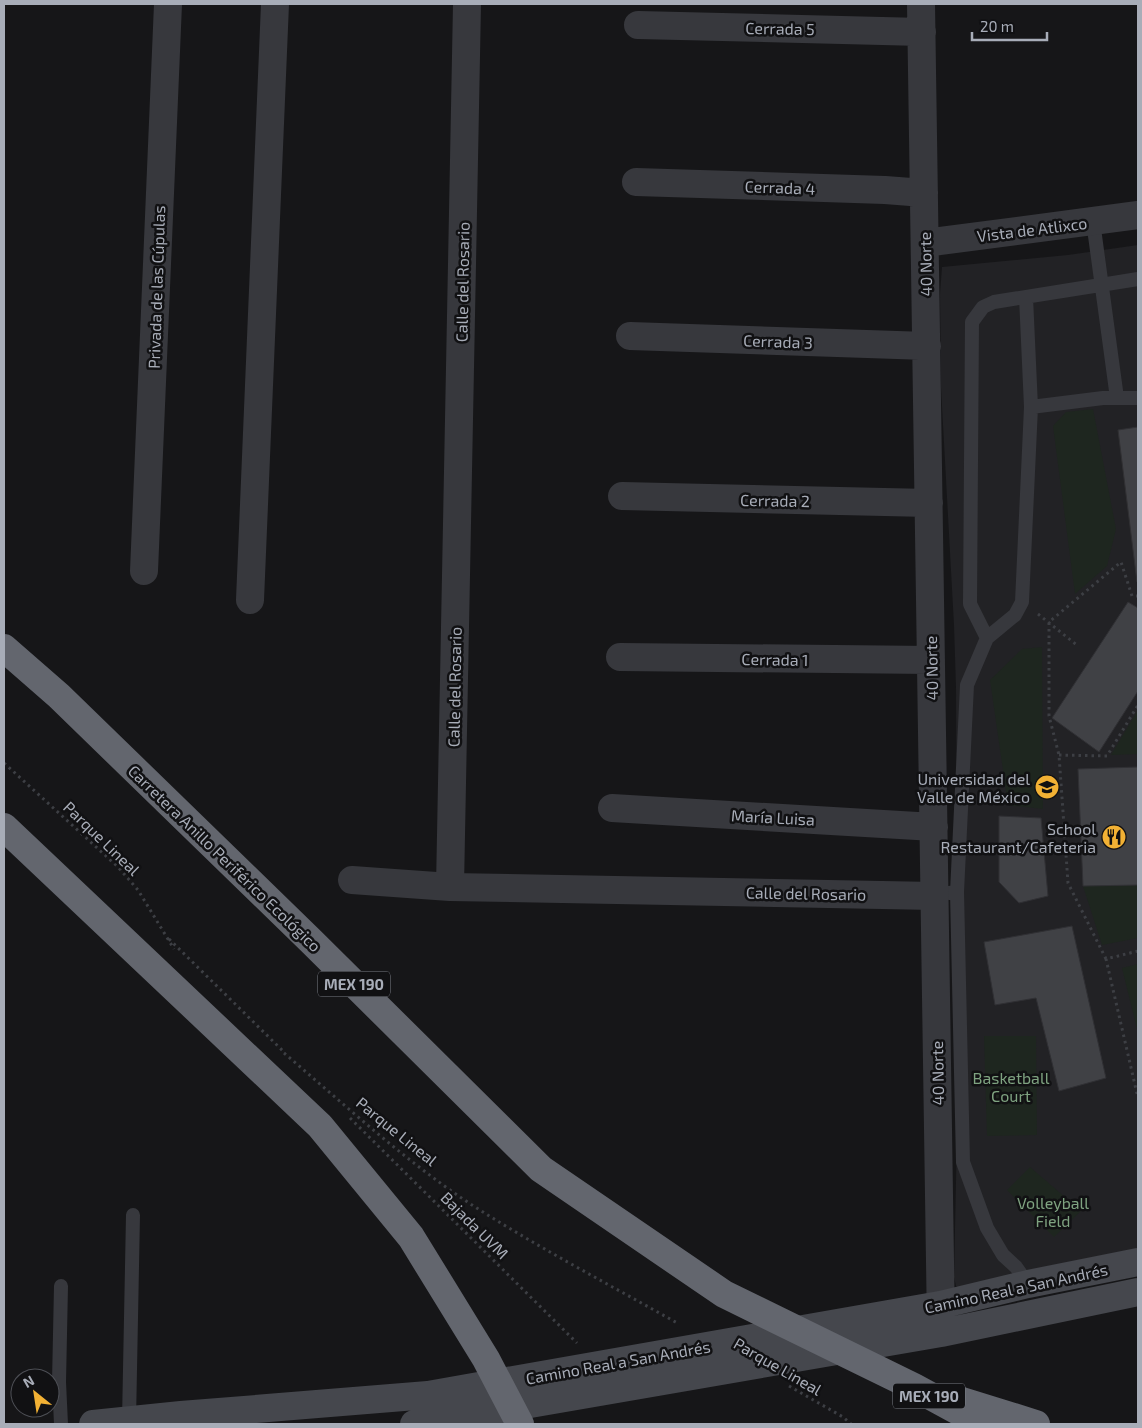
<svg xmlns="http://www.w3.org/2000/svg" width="1142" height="1428" viewBox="0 0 1142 1428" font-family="'Exo 2',sans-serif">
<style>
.built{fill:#222225}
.green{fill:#1e261f}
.building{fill:#404145;stroke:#303034}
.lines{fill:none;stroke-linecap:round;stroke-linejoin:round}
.path{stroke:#3d3f44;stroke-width:3;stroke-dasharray:2.5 4;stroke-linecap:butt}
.lane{stroke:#37383d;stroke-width:14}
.street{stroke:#37383d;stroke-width:28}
.secondary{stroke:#45474d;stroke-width:28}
.highway{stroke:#63666e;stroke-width:28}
.labels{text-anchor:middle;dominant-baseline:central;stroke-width:5;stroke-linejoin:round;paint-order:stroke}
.shield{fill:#111113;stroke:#7b7e86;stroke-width:1}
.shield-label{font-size:15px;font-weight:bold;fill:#a8adb8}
.street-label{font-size:16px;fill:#a8adb8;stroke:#111113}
.poi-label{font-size:16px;fill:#a8adb8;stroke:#111113;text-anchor:end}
.park-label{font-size:16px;fill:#7fa381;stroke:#111113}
</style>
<rect width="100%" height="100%" fill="#161618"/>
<path class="built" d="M1138,245v1008l-175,37 -7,-4 -2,-9 4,-191 -2,-398 -2,-63 -13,-237 -1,-94 2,-27 126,-12z"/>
<path class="green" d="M1093,409l23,120 -9,37 -32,28 -22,-168 13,-14z
M1042,647l1,162 -35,-4 -18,-125 32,-31z
M1138,710v44l-27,1z
M1138,885v53l-36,7 -19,-59z
M1138,964v69l-16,-65z
M984,1036h52l1,99 -50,1z
M1030,1167l51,44 -27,26 -47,-47z"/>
<path class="building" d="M1138,427v155h-1l-19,-152z
M1128,602l10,6v83l-39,61 -47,-34z
M1138,767v118l-55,1 -5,-117z
M999,816l42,2 7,78 -29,7 -20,-21z
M1072,926l34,152 -47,13 -23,-93 -41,7 -11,-63z"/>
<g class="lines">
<path class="path" d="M1038,614l40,32
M1059,755l48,1 31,-51
M4,763l114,104 20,23 36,59
M169,939l115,113
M1138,951l-32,8 32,139
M1106,959l-38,-76 -9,-128 -10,-39v-94l72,-60 11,34h6
M284,1053c61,52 121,108 188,152 67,43 138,80 207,119
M350,1118l227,225
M789,1386l54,31 8,7"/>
<path class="lane" d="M1093,221l24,177
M1026,297l5,110 -9,195 -7,13 -28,23 -17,-34 2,-282 11,-15 11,-5 144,-23
M1031,407l72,-9h35
M957,892l6,270 24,66 16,27 13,12 12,17
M949,893l8,-1 10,-207 20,-47
M61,1286l-2,96 2,42
M129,1421l4,-206"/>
<path class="street" d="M921,4l20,1323
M638,25l284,7
M636,182l249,8 39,3
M925,243l213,-28
M630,336l297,10
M622,496l307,7
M144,571l24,-567
M250,600l25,-596
M620,657l311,3
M612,808l322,19
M352,880l98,7 485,9
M450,887l17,-883"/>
<path class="secondary" d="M93,1424l88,-9 247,-20 512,-90 88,-21 110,-22
M414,1424l527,-91 197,-41"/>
<path class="highway" d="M4,648l55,48 252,245 230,228 183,125 190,93 68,37
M4,827l316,299 91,111 75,122 34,65
M959,1400l77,24"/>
</g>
<defs>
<symbol id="university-disc" viewBox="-11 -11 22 22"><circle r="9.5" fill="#f2b134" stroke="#111113"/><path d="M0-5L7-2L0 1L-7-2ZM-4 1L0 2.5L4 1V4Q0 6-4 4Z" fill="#111"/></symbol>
<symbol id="restaurant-disc" viewBox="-11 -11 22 22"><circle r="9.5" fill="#f2b134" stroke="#111113"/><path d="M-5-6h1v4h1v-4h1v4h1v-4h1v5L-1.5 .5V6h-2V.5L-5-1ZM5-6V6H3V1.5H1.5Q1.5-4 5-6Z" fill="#111"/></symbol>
</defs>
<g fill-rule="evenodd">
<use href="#university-disc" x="1033" y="773" width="28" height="28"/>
<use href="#restaurant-disc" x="1100" y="823" width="28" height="28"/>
</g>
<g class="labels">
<g class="shield">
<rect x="318" y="971.5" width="72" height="25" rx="4"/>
<rect x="893" y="1383.5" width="72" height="25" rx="4"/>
</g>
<g class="shield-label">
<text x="354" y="984">MEX 190</text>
<text x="929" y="1396">MEX 190</text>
</g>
<g class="street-label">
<text transform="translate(780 28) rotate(1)">Cerrada 5</text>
<text transform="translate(780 187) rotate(2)">Cerrada 4</text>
<text transform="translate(1032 229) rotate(-7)">Vista de Atlixco</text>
<text transform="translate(925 264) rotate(-91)">40 Norte</text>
<text transform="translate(462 282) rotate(-89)">Calle del Rosario</text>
<text transform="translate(156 287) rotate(-88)">Privada de las Cúpulas</text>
<text transform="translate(778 341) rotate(2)">Cerrada 3</text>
<text transform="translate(775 500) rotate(1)">Cerrada 2</text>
<text transform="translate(775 659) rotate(1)">Cerrada 1</text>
<text transform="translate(931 668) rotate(-91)">40 Norte</text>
<text transform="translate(454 687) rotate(-89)">Calle del Rosario</text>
<text transform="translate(773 817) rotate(3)">María Luisa</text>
<text transform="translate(102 838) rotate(44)">Parque Lineal</text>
<text transform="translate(225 858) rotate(44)">Carretera Anillo Periférico Ecológico</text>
<text transform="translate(806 893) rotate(1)">Calle del Rosario</text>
<text transform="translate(937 1073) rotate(-91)">40 Norte</text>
<text transform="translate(397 1131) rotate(39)">Parque Lineal</text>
<text transform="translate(475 1225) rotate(45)">Bajada UVM</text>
<text transform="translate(1016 1288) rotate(-12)">Camino Real a San Andrés</text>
<text transform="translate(618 1362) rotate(-10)">Camino Real a San Andrés</text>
<text transform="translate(778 1366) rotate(30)">Parque Lineal</text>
</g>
<g class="poi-label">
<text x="1030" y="778">Universidad del<tspan x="1030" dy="18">Valle de México</tspan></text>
<text x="1096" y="828">School<tspan x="1096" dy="18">Restaurant/Cafeteria</tspan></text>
</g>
<g class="park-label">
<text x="1011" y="1077">Basketball<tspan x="1011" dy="18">Court</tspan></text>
<text x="1053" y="1202">Volleyball<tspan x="1053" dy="18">Field</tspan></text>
</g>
</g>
<rect width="1142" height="1428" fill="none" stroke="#a8adb8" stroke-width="10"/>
<g transform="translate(35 1393) rotate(330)"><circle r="24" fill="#111113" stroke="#4d4f55"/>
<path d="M0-4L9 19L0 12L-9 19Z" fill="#f2b134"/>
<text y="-8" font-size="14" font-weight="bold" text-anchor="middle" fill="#a8adb8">N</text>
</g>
<path d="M972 32v8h75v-8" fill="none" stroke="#a8adb8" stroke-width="2.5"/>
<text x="980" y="32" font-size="15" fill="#a8adb8" stroke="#111113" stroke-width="4" paint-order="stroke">20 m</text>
</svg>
